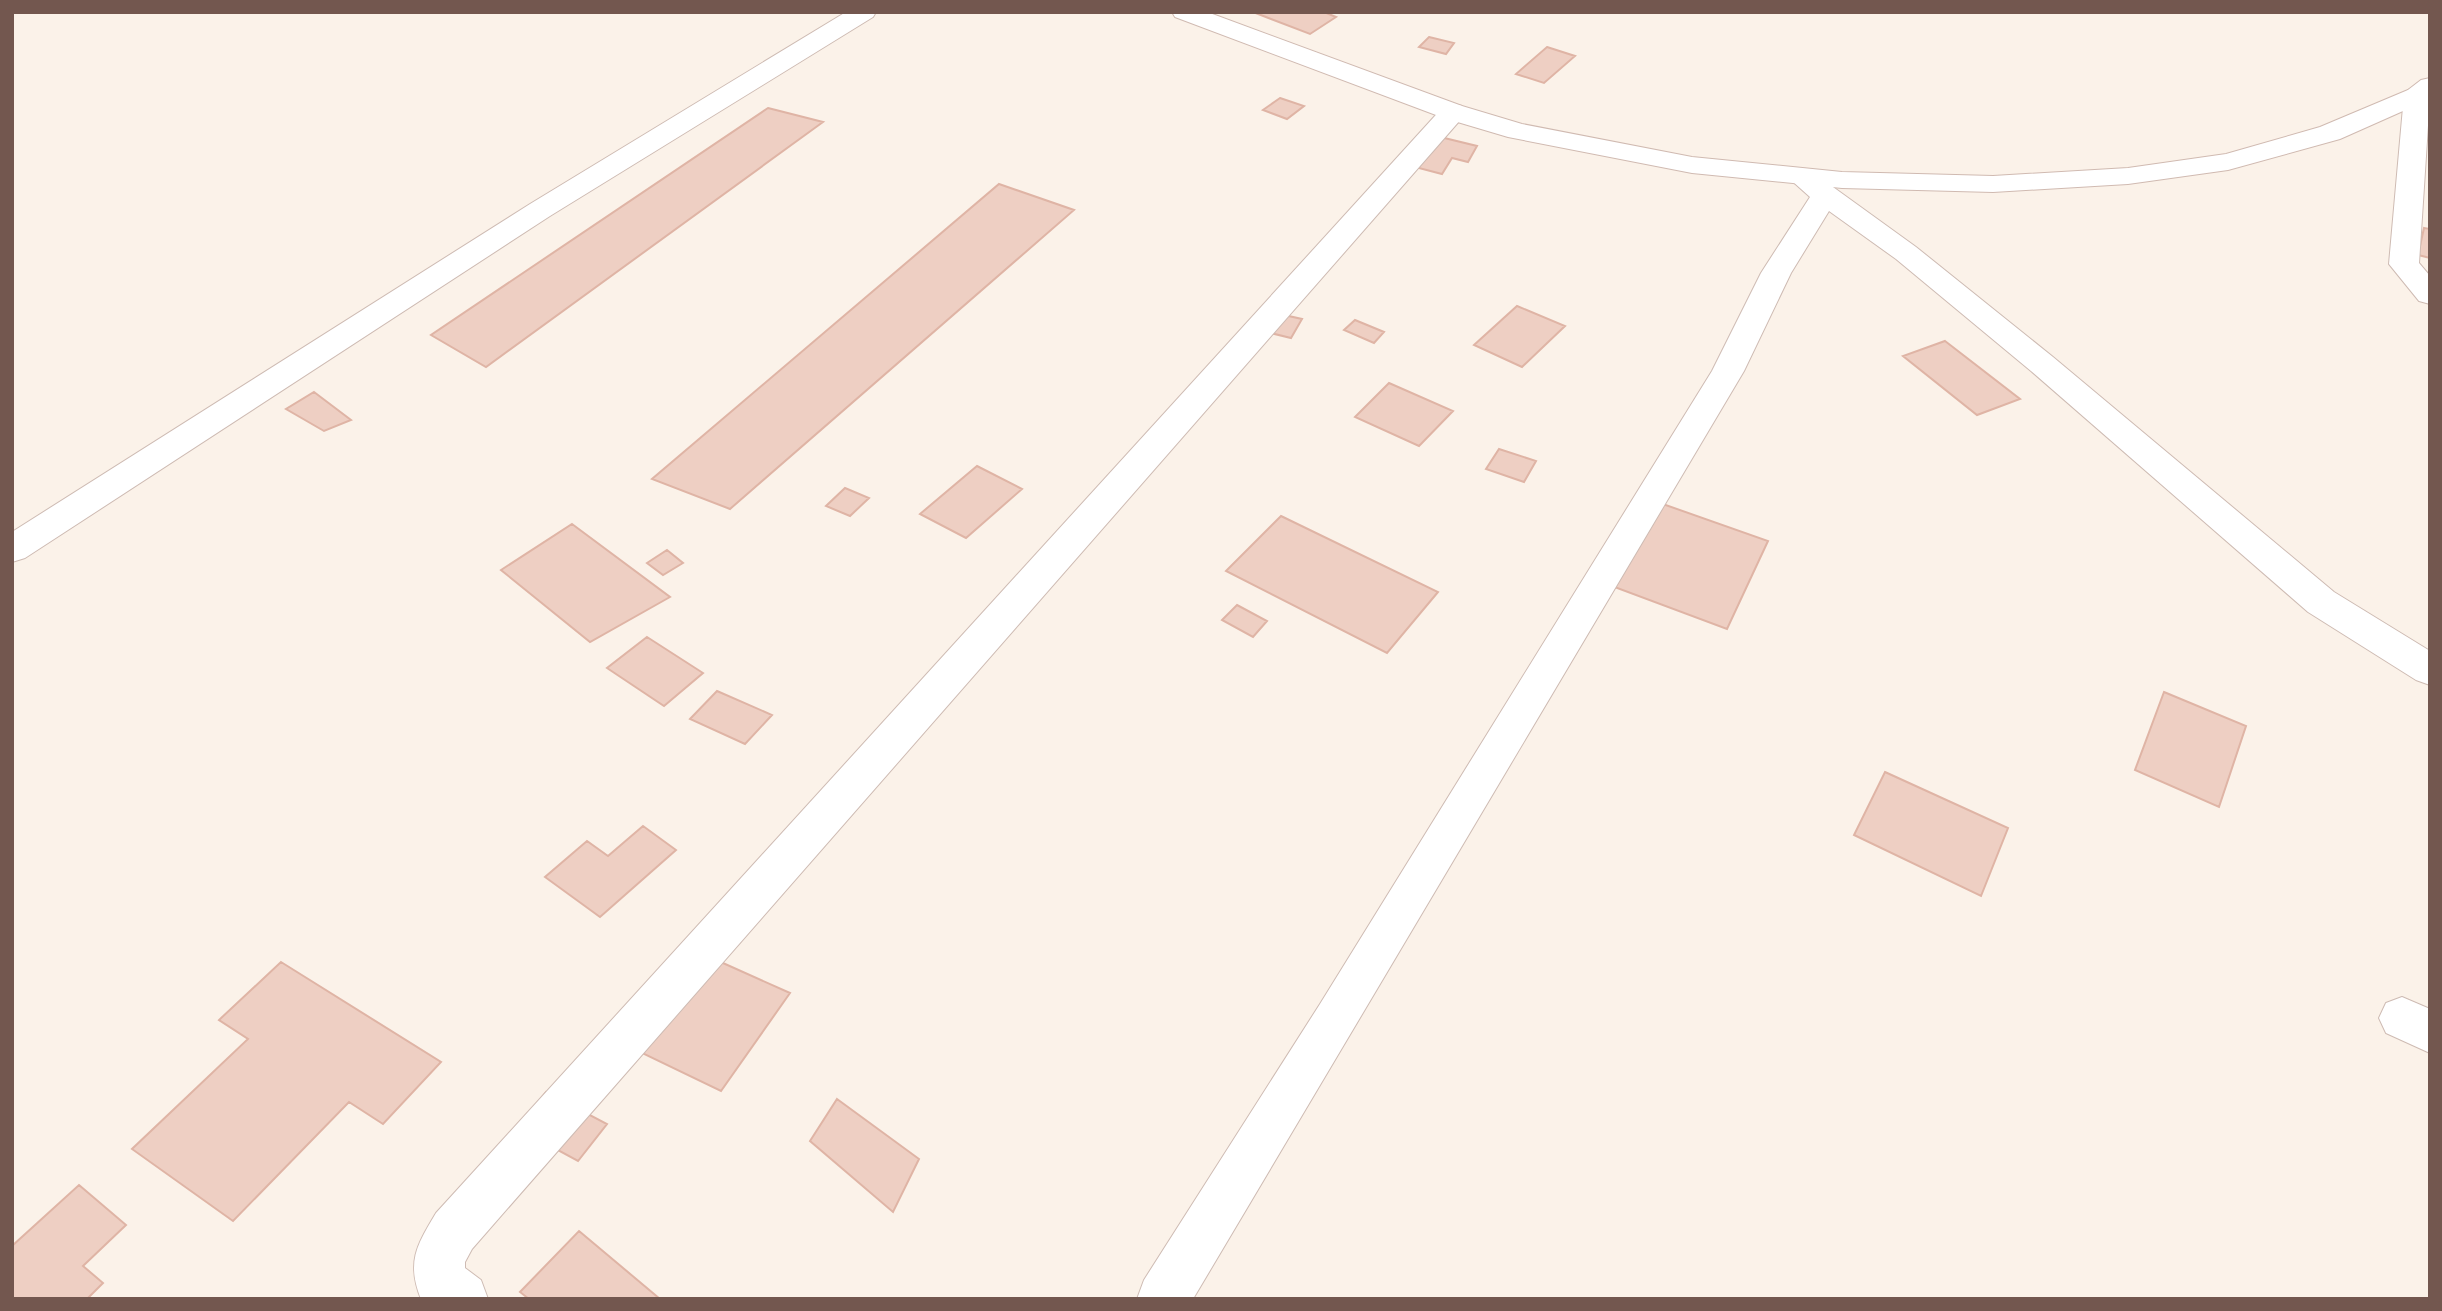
<svg xmlns="http://www.w3.org/2000/svg" width="2442" height="1311" viewBox="0 0 2442 1311" font-family="Commissioner,sans-serif">
<style>
.building{fill:#eecfc3;stroke:#dfb4a5;stroke-width:2}
.lines{fill:none;stroke-linecap:round;stroke-linejoin:round}
.street-casing{stroke:#cebbb3;stroke-width:2}
.secondary-casing{stroke:#d0bab1;stroke-width:2}
.street{fill:#fff;fill-rule:evenodd}
.secondary{fill:#fff;fill-rule:evenodd}
</style>
<rect width="100%" height="100%" fill="#fbf2e9"/>
<path class="building" d="M1253,12h71l12,5 -26,17z
M1429,37l25,6 -8,11 -27,-7z
M1547,47l28,9 -31,27 -28,-9z
M1280,98l24,8 -17,13 -24,-9z
M768,108l55,14 -337,245 -55,-32z
M1432,135l45,11 -9,16 -16,-4 -10,16 -31,-8z
M999,184l75,26 -344,299 -78,-30z
M2424,228l6,1v29l-12,-3z
M1517,306l48,20 -43,41 -48,-22z
M1266,311l36,8 -11,19 -37,-9z
M1355,320l29,12 -10,11 -30,-13z
M1945,341l75,58 -43,16 -74,-59z
M1389,383l64,28 -34,35 -64,-29z
M314,392l37,28 -27,11 -38,-22z
M1499,449l37,12 -12,21 -38,-13z
M977,466l45,23 -56,49 -46,-24z
M845,488l24,10 -19,18 -24,-10z
M1640,496l128,45 -41,88 -134,-50z
M1281,516l157,76 -51,61 -161,-82z
M572,524l98,73 -80,45 -89,-72z
M667,550l16,13 -20,12 -16,-12z
M1237,605l30,16 -14,16 -31,-17z
M647,637l56,36 -39,33 -57,-38z
M717,691l55,24 -27,29 -55,-25z
M2164,692l82,34 -27,81 -84,-37z
M1885,772l123,56 -27,68 -127,-61z
M643,826l33,24 -76,67 -55,-40 42,-36 21,15z
M714,959l76,34 -69,98 -79,-38z
M281,962l160,100 -58,62 -34,-22 -116,119 -101,-72 116,-110 -29,-19z
M546,1092l61,32 -29,37 -61,-33z
M837,1099l82,60 -26,53 -83,-71z
M79,1185l47,40 -43,41 20,17 -16,16h-75v-53z
M579,1231l81,68h-131l-9,-7z"/>
<g class="lines">
<defs>
<path id="street" d="M846,12h30l-3,5 -323,199 -525,342 -13,4v-30l518,-328z
M2417,88l9,2 4,5 -11,168 11,13v28l-11,-3 -30,-37 15,-168 4,-6z
M1453,104l9,2 4,6 -4,6 -990,1131 -7,13v6l16,12 7,19h-67c-15,-37 -4,-54 15,-86l1008,-1107z
M1805,172l10,2 101,73 137,110 281,235 96,59v34l-14,-5 -108,-68 -277,-241 -135,-112 -67,-48 -38,62 -47,98 -551,928h-56l7,-19 176,-276 392,-633 49,-98 49,-76 -19,-17 4,-6z
M2402,997l28,12v44l-44,-20 -7,-15 7,-15z"/>
<path id="secondary" d="M1172,12h35l255,94 60,18 170,33 150,15 151,4 135,-8 98,-14 94,-27 88,-37 13,-10 9,-2v21l-90,40 -112,31 -100,14 -135,8 -151,-4 -150,-15 -184,-36 -64,-19 -269,-101z"/>
</defs>
<use href="#street" class="street-casing"/>
<use href="#secondary" class="secondary-casing"/>
<use href="#street" class="street"/>
<use href="#secondary" class="secondary"/>
</g>
<rect width="2442" height="1311" fill="none" stroke="#73574f" stroke-width="28"/>
</svg>
